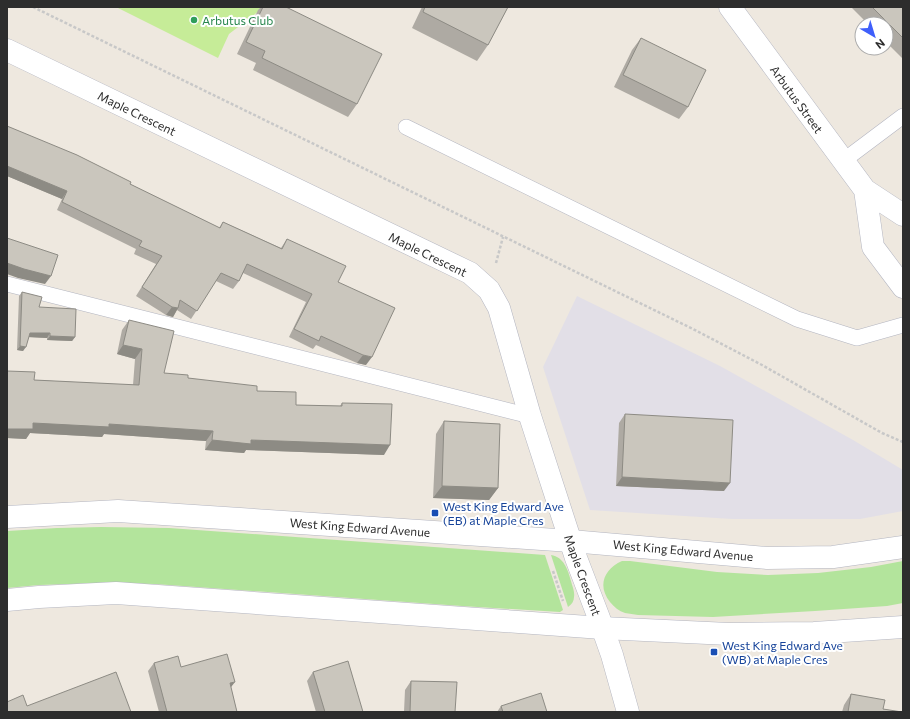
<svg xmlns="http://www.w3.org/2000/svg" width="910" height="719" viewBox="0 0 910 719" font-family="Commissioner,sans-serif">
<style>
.industrial{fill:#e2dfe7}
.green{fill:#b3e49c}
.pitch{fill:#c6ec98}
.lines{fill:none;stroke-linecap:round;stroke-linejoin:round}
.lane-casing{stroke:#b3b5c0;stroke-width:16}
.street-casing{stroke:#b3b5c0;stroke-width:23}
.secondary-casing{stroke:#b3b5c0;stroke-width:23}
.path{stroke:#c8c8c8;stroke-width:2.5;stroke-dasharray:3 2;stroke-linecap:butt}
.lane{stroke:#fff;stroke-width:15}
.street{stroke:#fff;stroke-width:22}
.secondary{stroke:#fff;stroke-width:22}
.wall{fill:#aeaaa3}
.shaded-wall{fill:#8d8b84}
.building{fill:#cac6bd;stroke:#8d8b84}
.leisure-dot{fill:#2e9e5b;stroke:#fff;stroke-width:1.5}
.transit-dot{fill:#1a4fb4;stroke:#fff;stroke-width:1.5}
.labels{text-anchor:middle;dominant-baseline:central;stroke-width:4;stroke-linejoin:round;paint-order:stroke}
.leisure-label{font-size:12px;fill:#27864d;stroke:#fff;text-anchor:start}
.street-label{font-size:12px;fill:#2d2d2d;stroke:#fff}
.transit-label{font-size:12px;fill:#164399;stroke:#fff;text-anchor:start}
</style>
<rect width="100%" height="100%" fill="#eee8df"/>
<path class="industrial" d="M577,296l143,70 133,74 50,30v41l-43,8h-128l-142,-9 -47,-143z"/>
<path class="green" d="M101,527l68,1 376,27 18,55 -3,2 -98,-6 -307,-22 -52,-1 -64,2 -32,3v-57l50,-3z
M551,555c13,2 17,15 20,26 1,5 4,10 3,16 0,4 -2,7 -6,10z
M622,561h8l87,11 51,3 50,-2 53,-6 32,-6v42l-16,3 -72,5 -102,6 -75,-2c-4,-1 -9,-1 -13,-2 -6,-2 -11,-6 -15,-11 -13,-16 -6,-33 12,-41z"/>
<path class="pitch" d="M116,7h148l-35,27 -11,24z"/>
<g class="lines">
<defs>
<path id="lane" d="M406,127l391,192 60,19 46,-13
M843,161l60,-45
M7,284l523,132"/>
<path id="street" d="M7,50l463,223 19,17 10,18 31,108 46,142 23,60 13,37 16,57"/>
<path id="secondary" d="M730,7l135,183 38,25
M865,190l8,57 30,40
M7,517l111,-6 453,30 196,17 66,-1 70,-10
M7,600l32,-3 77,-4 486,35 127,6 85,-1 89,-6"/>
</defs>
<use href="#lane" class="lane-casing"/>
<use href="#street" class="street-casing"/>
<use href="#secondary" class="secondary-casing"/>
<path class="path" d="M33,7l660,322 69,36 120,68 21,9
M496,263l7,-26
M553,571l10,30"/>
<use href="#lane" class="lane"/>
<use href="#street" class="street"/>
<use href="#secondary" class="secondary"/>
</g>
<path class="wall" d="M261,7h25l71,97 -9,13 -95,-47 3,-7 -19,-9 21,-44z
M422,7h86l-20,38 -11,16 -65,-33z
M851,7h52v52l-17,-17v-18h-18z
M641,38l47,69 -9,12 -65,-32 18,-37z
M7,126l123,58 89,44 4,-6 58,26 6,-9 51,43 28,83 -9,-2 -41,-18 -3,4 -24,-12 17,-35 -63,-29 -4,8 -6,8 -17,-8 -25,38 -14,-9 -4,7 -7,-2 -30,-19 20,-32 -22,-10 2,-5 -79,-39 5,-11 -55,-23z
M22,292l17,15 36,30 -3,4 -25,-1v-2l-18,-1 -6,14 -6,-1 2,-54z
M129,320l35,53 24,5 69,13 39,14 44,1 2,-3 42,52 -138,-5 -2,3 -39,-3 1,-9 -102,-7 -2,3 -72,-4 -4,6 -19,-1v-67l27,9 99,5 2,-26 -18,-5 5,-24z
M625,414l99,77 -108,-5 3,-63z
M444,421l54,67 -9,12 -56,-2 3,-64z
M154,663l27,4 50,21 6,24h-78l-11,-41z
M313,672l50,40h-47l-9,-31z
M411,681l44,31h-51l1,-22z
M851,694l32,15 19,3h-60l2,-7z
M501,706l46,6h-50z"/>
<path class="shaded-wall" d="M7,166l60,25 -5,8 -55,-23z
M7,263l44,13 -6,8 -27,-6 -11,-4z
M172,307l6,1 -5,9 -7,-2z
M30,333h20l-3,5 -20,-1z
M50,336l25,1 -3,4 -25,-1z
M123,345l19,4 -7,10 -18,-5z
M20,346l6,1 -3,4 -6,-1z
M363,355l9,2 -6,8 -9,-2z
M33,423l76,1 104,7 -7,10 -102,-7 -2,3 -72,-4 -4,6 -19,-1v-9z
M212,440h39l139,5 -6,10 -138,-5 -2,3 -39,-3z
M622,477l108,6 -6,8 -108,-5z
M442,486l56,2 -9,12 -56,-2z
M235,682l-7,9 2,-8z"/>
<path class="building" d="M263,7h23l96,47 -25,50 -95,-46 3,-7 -19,-9z
M425,7h83l-20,38 -65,-33z
M872,7h31v31z
M641,38l65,32 -18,37 -65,-32z
M7,126l70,29 54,27 -1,2 90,44 3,-6 59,27 5,-10 59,27 -8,16 57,26 -23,49 -9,-2 -42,-19 -2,5 -25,-12 18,-35 -65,-30 -8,17 -18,-8 -24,38 -17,-11 -2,8 -6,-1 -30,-20 20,-31 -23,-10 3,-5 -80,-39 5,-11 -60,-25z
M7,238l51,17 -7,21 -27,-7 -17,-6z
M22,292l20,5 -3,10 37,2 -1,28 -25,-1v-3h-20l-4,14 -6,-1z
M129,320l45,11 -10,42 24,2v3l69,8v5l39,1v13l46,1v-3l50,1 -2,41 -139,-5v4l-39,-4 1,-9 -104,-7v3l-76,-4v6h-26v-58l28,1 -1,8 105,5 3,-36 -19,-4z
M625,414l108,6 -3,63 -108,-6z
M444,421l56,3 -2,64 -56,-2z
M227,654l8,28 -5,1 7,29h-70l-13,-49 24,-7 3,11z
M348,661l15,51h-38l-12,-40z
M116,672l15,40h-124v-10l16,-7 4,11z
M411,681l46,1 -2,30h-45z
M541,693l6,19h-44l-2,-6z
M851,694l34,6 -2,9 19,3h-54z"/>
<circle class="leisure-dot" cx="194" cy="20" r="4"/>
<g class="transit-dot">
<rect x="431" y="509" width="8" height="8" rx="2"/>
<rect x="710" y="648" width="8" height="8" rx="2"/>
</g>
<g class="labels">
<g class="leisure-label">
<text x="202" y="20">Arbutus Club</text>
</g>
<g class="street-label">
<text transform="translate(797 99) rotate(54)">Arbutus Street</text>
<text transform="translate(137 113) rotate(26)">Maple Crescent</text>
<text transform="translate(428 254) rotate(26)">Maple Crescent</text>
<text transform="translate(360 527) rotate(4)">West King Edward Avenue</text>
<text transform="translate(683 550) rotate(5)">West King Edward Avenue</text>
<text transform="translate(583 575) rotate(70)">Maple Crescent</text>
</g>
<g class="transit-label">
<text x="443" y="506">West King Edward Ave<tspan x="443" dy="14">(EB) at Maple Cres</tspan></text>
<text x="722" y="645">West King Edward Ave<tspan x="722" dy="14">(WB) at Maple Cres</tspan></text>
</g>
</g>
<rect width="910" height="719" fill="none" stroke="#2d2d2d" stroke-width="16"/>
<g transform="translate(874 36) rotate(142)"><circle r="19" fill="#ffffff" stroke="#ababab"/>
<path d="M0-3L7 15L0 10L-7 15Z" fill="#3f5ffb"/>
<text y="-6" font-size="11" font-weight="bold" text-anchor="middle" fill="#2d2d2d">N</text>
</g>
</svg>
